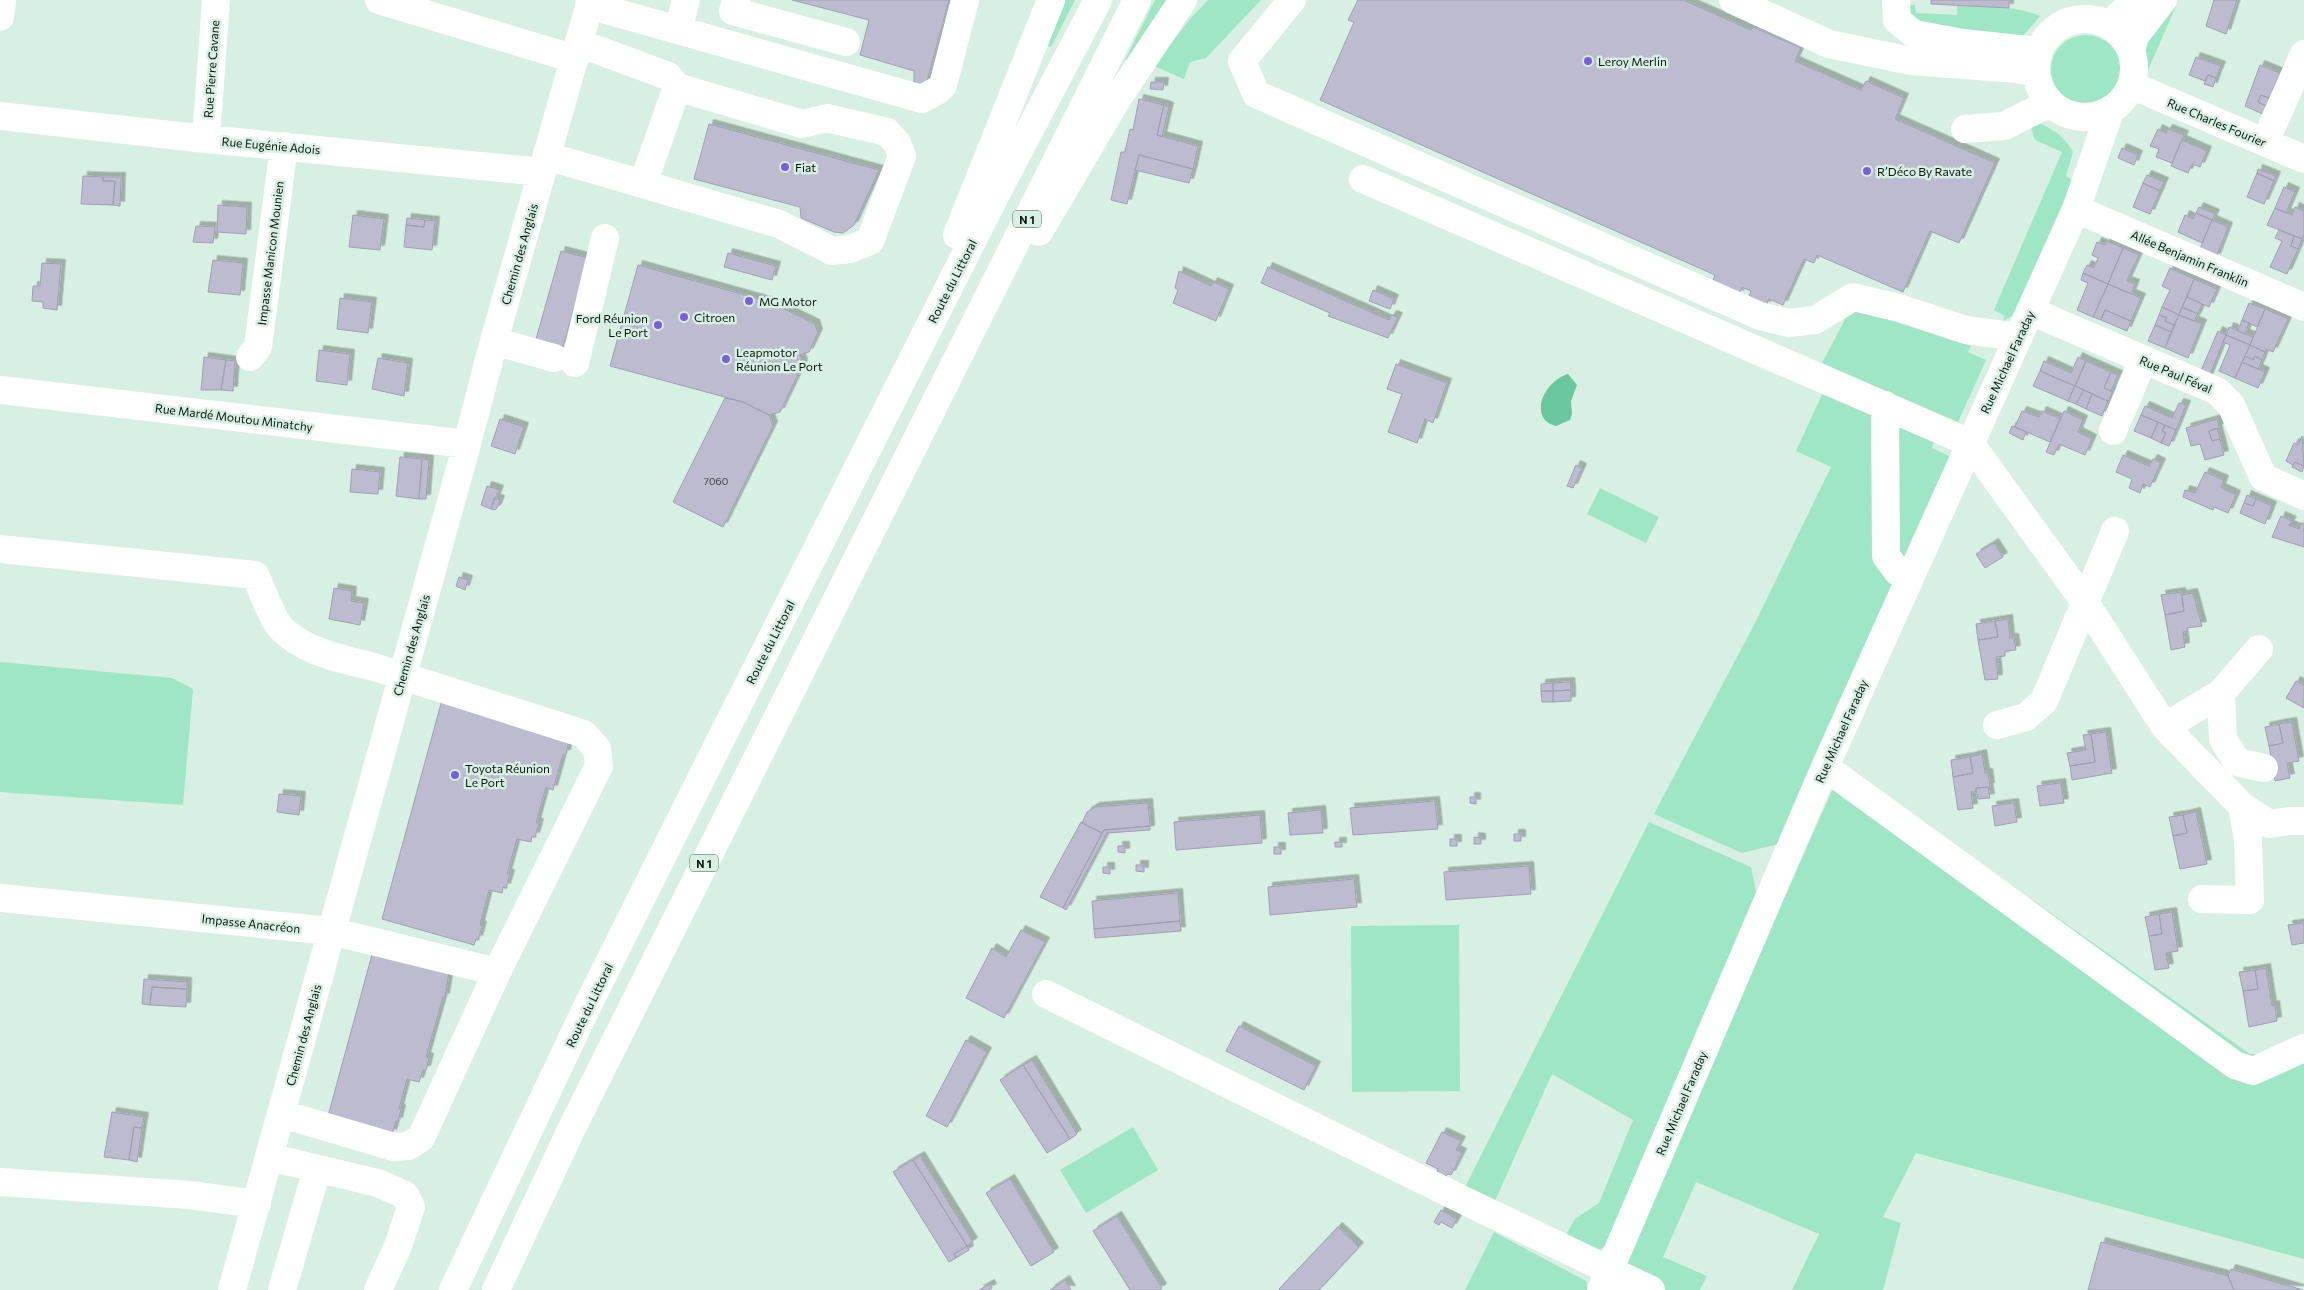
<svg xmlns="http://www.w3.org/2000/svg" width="2304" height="1290" viewBox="0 0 2304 1290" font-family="Commissioner,sans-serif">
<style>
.green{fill:#9fe6c5}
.water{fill:#6ac69f}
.building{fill:#bdbbd0;stroke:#a19fb3;filter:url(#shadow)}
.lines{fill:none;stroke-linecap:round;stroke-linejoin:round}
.minor{stroke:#fff;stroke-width:28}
.highway{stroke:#fff;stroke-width:28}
.poi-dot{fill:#7b5ed9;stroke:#d8efe3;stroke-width:2}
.labels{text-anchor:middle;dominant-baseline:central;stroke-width:5;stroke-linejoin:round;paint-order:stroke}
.number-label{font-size:10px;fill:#393e41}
.shield{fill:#d8efe3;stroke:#4a5650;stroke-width:1}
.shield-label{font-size:11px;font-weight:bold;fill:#0d1511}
.poi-label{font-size:12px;fill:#0d1511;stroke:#d8efe3;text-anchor:start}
.street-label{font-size:12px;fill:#0d1511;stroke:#d8efe3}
</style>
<defs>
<filter id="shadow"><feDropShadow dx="4.5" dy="-4.5" stdDeviation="0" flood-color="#0004"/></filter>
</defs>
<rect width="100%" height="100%" fill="#d8efe3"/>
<path class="green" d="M1061,0h14l-24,47 -8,-3z
M1155,0h14l-39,62 -5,-2z
M1208,0h53l-55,58 -16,4 -6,17 -30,-13 36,-47z
M2170,4l6,2 -31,71c-8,-32 9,-48 25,-73z
M1915,5l1,8 41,2v-10c28,2 57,0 83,11l-17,20 -108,-11 -10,-19z
M2051 70a35 35 0 1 1 70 0a35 35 0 1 1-70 0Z
M2041,124c15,7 23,13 32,28l-7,24 10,7 -55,128 -18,10 2,-5 -11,-6 68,-158 -27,-12 -4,-13z
M1865,309l106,37 -3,6 18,8 -28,62 -136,-59 27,-51z
M1826,386l42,19 10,24 19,158 -111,255 -44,11 -88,-39 100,-189 77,-158 -35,-16z
M1899,417l38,16 -5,15 17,8 2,17 -38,84 -12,1 -10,-14z
M1600,488l59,29 -13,26 -59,-29z
M0,662l172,16 21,11 -10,116 -183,-13z
M1843,766l407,288 54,-1v206l-388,-106 -33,64 18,6 -18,67h-91l27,-56 -123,-52 -33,75 44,19 -7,14h-34l-37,-16 -5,-15z
M1649,822l102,45 8,39 -146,334 -19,14 -23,-9 -4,-12 8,-14 24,-16 34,-83 -81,-46 -58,129 -30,-14z
M1459,925l1,166 -108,1 -1,-166z
M1133,1127l25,43 -72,43 -26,-43z
M1494,1232l92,49 2,9h-123z"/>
<path class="water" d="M1568,374l9,11 -6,16 1,13 -2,6 -14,6c-3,-1 -9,-3 -11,-6 -13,-17 7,-42 23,-46z"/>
<path class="building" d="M792,0h157l-23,85 -4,1 -8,-3v-12l-54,-16 9,-35z
M1358,0h325l68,30 2,-3 48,21 -6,13 66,29 5,-9 38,17 -9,21 100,44 -36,80 -29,-12 -27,61 -86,-37 -3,8 -10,-4 -21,46 -14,-6 -3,7 -18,-7 3,-8 -9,-4 -3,8 -27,-12 3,-8 -395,-175 34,-78 -6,-2z
M1931,0h78v8l-78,-4z
M2214,0h23l-11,34 -20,-8z
M2196,57l25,9 -5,12 -8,-3 -3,6 -16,-6z
M2260,65l20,8 -11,25 -8,-3 -3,7 10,5 -3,8 -20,-9z
M2208,75l8,3 -3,9 -9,-3z
M1151,82h13l-1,8 -13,-1z
M2261,95l8,3 -3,8 -8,-4z
M1139,99l25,6 -7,30 41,11 -5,23 -54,-14 -12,49 -16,-4 10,-48h4l5,-23 3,1z
M1164,105l5,2 -7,30 -5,-2z
M709,124l170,46 -25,55 -11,8 -9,-1 -33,-14 -1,-11 -106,-28z
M2158,129l8,4 2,-4 16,6 -12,28 -16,-6 3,-8 -9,-3z
M2182,140l25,11 -7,16 -8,-3 -4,9 -17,-7z
M2122,148l16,7 -4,10 -16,-7z
M1139,155l54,14 -4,14 -54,-13z
M2258,169l18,7 -2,5 -17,-8z
M2257,173l17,8 -10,23 -17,-7z
M2147,175l17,7 -4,9 -17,-8z
M83,176l20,1v4h12l-2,24 -32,-1z
M103,177h18l-1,29 -7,-1 2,-24h-12z
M2143,183l17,8 -10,23 -17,-7z
M2284,187l11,5 -9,21 -11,-5z
M218,205l29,2 -1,27 -29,-2z
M2199,207l16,7 -3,6 -16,-7z
M2295,207l9,4v24l-2,4 -35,-14 8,-17 17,7z
M2196,213l16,7 -10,23 -24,-11 7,-17 8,4z
M353,215l31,4 -4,31 -31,-3z
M407,218l18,2 -1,7 -18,-2z
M425,220l10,1 -3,29 -28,-3 2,-22 18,2z
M2212,220l16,7 -12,31 -17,-7z
M196,226l19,1 -2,16 -20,-1z
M2279,230l15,6 -3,10 7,3 -11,25 -17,-7 12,-26 -7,-3z
M2294,236l8,3 -4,10 -7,-3z
M2107,241l16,7 -15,36 -25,-11 4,-8 7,3 4,-10 -6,-3 5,-13 8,3z
M2123,248l16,7 -12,26 8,3 -4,10 -23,-10z
M561,251l27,7 -25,89 -27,-8z
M728,253l48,13 -4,14 -48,-13z
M213,260l30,3 -3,32 -32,-3z
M42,263l19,1 -4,46 -14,-2v-6l-11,-1 1,-15h7z
M638,265l132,37 45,22 3,9 -9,19 -9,3 3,9 -23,48 -11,3 -26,-13 -133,-36z
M1268,267l121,53 3,-5 6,2 -10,21 -60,-22 2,-3 -69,-30z
M2170,268l24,11 -15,36 -17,-8 8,-17 -8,-4z
M1179,271l32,15 2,-4 16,7 -13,32 -43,-18 5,-13 -3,-2z
M2083,273l25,11 -15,33 -16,-7 11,-27 -7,-3z
M2194,279l23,10 -8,18 -22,-10z
M2108,284l33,14 -10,23 -26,-11 -4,10 -8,-3z
M1373,290l21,9 -4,10 -21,-8z
M2187,297l15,7 -4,10 -16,-7z
M340,298l32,4 -4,31 -31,-4z
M2249,303l16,6 -8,18 -15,-7z
M2162,307l17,8 -5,10 -9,-4 2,-3 -8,-3z
M2182,307l16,7 -4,7 -15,-6z
M2265,309l23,10 -15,33 -7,-3 -1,3 -15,-7z
M2105,310l26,11 -4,10 -26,-11z
M2159,315l8,3 -2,3 9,4 -3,7 -16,-7z
M2179,315l23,9 -14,34 -23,-10z
M2242,320l7,3 -4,11 -7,-3z
M2155,325l16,7 -6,16 -17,-7z
M2229,327l24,10 -3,8 -24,-10z
M2218,331l8,4 -18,44 -9,-4z
M2226,335l24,10 -15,33 -16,-7 11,-26 -7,-3z
M2250,345l15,7 -3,8 -7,-4 -2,4 -8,-4z
M319,350l31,4 -3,31 -31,-4z
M2245,356l8,4 2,-4 7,4 -4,9 -16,-7z
M204,357l22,3 -5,30h-20z
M2078,357l8,4 -11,25 -35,-15 4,-10 27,12z
M378,358l30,5 -4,33 -32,-7z
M226,360l9,1 -2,30 -12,-1z
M2086,361l25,11 -7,16 9,4 -5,9 -33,-15z
M2242,362l23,10 -7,16 -23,-10z
M1396,364l51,19 -14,40 -8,-4 -8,24 -29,-11 14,-38 -15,-5z
M2040,371l35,15 -7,15 -35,-15z
M2111,372l7,3 -7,16 -7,-3z
M2075,386l9,4 -8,14 -8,-3z
M2084,390l8,4 -6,15 -10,-5z
M2092,394l16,7 -6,15 -16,-7z
M725,398l18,4 26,13 4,11 -50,101 -50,-25z
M2179,403l7,2 -10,25 -35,-15 4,-9 27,12z
M2022,411l17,6 3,-6 18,8 -10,23 -35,-15z
M2064,411l19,9 -5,12 14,7 -7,16 -26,-11 -5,11 -8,-3z
M2141,415l17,7 -7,16 -17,-7z
M500,419l24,8 -9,27 -24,-8z
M2217,419l2,9 -10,3 3,10 8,-2 4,16 -19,5 -5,-16 -9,2 -5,-18z
M2158,422l7,3 -3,6 4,2 -5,10 -10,-5z
M2165,425l11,5 -7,16 -8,-3 5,-10 -4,-2z
M2012,426l14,6 -3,8 -14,-7z
M2217,428l3,11 -8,2 -3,-10z
M2302,436l2,30 -9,-4 -2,3 -7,-4 8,-18 4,2z
M2123,455l26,11 4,-7 8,4 -11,24 -7,-3 -3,9 -11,-5 3,-9 -16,-7z
M400,457l22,2 -3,40 -23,-3z
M422,459l7,1 -3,39h-7z
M2295,462l9,4 -2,6 -10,-5z
M1576,465l6,3 -9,20 -6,-2z
M352,469l28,3 -2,22 -28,-2z
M2205,472l19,8 -3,8 15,7 -8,18 -14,-6 -1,3 -30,-13 2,-7 10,3z
M487,486l12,4 -8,19 -10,-4z
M2247,495l9,4 -3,7 -9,-3z
M494,498l6,2 -3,8 -2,2 -4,-1z
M2256,499l16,7 -7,18 -25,-11 4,-10 9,3z
M2281,516l11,5 -3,4 10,4 2,-6 3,1v23l-32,-10z
M1994,543l9,14 -18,11 -9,-14z
M459,577l9,3 -3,10 -9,-4z
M334,588l18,3 -1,10 13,2 -4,22 -31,-6z
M2181,592l3,19 -19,4 -4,-20z
M2193,593l9,33 -15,2 1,3 -5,1 2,15 -14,3 -6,-35 19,-4 -2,-16z
M2008,619l2,19h4l2,12 -11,1v5l-9,1 2,22 -13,1 -7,-40 20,-3 -3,-16z
M1995,621l3,16 -20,3 -2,-16z
M2296,681l8,4v23l-18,-10z
M1570,682l1,8 -18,1v-8z
M1553,683v8h-12v-7z
M1571,690v11l-18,1v-11z
M1541,691h12v11h-11z
M442,700l127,41 -3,13h-3l-10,36 -7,-3 -10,36h3l-4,14 -3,-1 -1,6 -14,-3 -10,35h3l-4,14 -3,-1 -1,6 -13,-3 -9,35 2,1 -4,14 -2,-1 -2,6 -92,-26z
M2292,722l7,39 -12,2 3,15 -15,3 -6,-35 14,-3 -4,-19z
M2279,724l4,19 -14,3 -4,-19z
M2106,732l6,41 -40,7 -2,-14 25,-4 -4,-28z
M2091,734l4,28 -25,4 -3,-13 19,-3 -3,-15z
M1982,754l3,19h3l2,14 -14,1v4h-5l2,16 -15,2 -5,-33 20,-4 -3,-16z
M1970,757l3,16 -20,4 -2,-17z
M2061,783l3,20 -24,3 -3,-20z
M1988,787l2,11 -12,1 -2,-11z
M279,794l22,2 -2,19 -22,-3z
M1470,797h6v7l-6,-1z
M1435,801l3,28 -85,6 -3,-27z
M1148,803l2,23 -46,4 -2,3 -20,-10 5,-11 8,-5z
M2014,803l3,19 -22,4 -3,-20z
M1321,810l2,23 -33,2 -2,-22z
M2196,812l11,52 -27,5 -7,-33 14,-3 -4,-18z
M1260,815l2,28 -86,7 -2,-28z
M2183,815l4,18 -14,3 -4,-19z
M1081,822l21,11 -39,75 -23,-11z
M1150,826v4l-43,3 -41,77 -3,-2 41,-78z
M1514,834h7v7h-7z
M1474,837l7,1v6h-7z
M1450,839h7v7h-7z
M1335,842h7v5h-7z
M1118,846h7v7l-7,-1z
M1274,847h7v7h-7z
M1136,865h8v7l-8,-1z
M1529,866l2,28 -85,6 -2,-28z
M1103,867h7v7l-7,-1z
M1354,879l3,28 -87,8 -2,-28z
M1178,893l2,28 -86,8 -2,-28z
M2172,912l6,39 -12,2 3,15 -14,2 -6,-34 13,-2 -3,-20z
M2159,914l3,20 -13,2 -4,-19z
M1180,921l1,10 -86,7 -1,-9z
M2304,923v20l-12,2 -4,-20z
M1021,930l24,12 -41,76 -38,-20 26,-50 14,9z
M373,951l76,21 -4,26 -2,-1 -17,60 3,1 -3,12h-3l-4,12 -12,-3 -8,30h2l-3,13 -2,-1 -4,13 -64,-18z
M2266,968l6,38 3,-1 2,16 -28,6 -6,-36 15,-2 -3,-19z
M2255,970l3,19 -15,2 -4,-19z
M144,979l43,3v7l-35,-2 -2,18 -8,-1z
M152,987l35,2 -1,18 -36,-2z
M1239,1026l77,40 -12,24 -78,-39z
M966,1040l21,12 -40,75 -21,-11z
M1032,1060l45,74 -7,5 -47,-74z
M1023,1065l47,74 -23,14 -47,-73z
M112,1112l32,5 -2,11 -8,-1 -5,33 -25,-3z
M134,1127l8,1 -5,34 -8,-2z
M1442,1132l19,9 -5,9 6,3 -11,22 -3,-1 -2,2 -9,-3 1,-4 -12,-6z
M920,1156l53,86 -6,4 -54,-86z
M913,1160l54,86 -13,8 2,4 -7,4 -56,-90z
M1010,1179l44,73 -23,14 -45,-73z
M1441,1210l16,9 -5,9 -11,-6 -2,3 -5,-3z
M1117,1216l45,72 -2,2h-30l-37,-59z
M1338,1227l21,20 -40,43h-39l-1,-1z
M2101,1242l127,34 6,14h-146z
M967,1246l2,4 -13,8 -2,-4z
M2231,1269l72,21h-69l-6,-14z
M1065,1280l6,10h-21z
M990,1284l2,4 -4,2h-9z"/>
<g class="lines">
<path class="minor" d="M379,0l196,59
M736,0l-3,11 113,31
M1292,0l-50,61 14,33 504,222 28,7 27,-3 38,-23 46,11 67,22 53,7
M1733,0l96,44 82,17 106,8 18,4
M1896,0l1,20 17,14 49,9 75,8
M589,5l333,94 16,-9 5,-5 22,-85
M0,17l2,-17
M2036 68a49 49 0 1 1 98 0a49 49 0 1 1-98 0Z
M2109,25l27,-25
M678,30l8,-30
M2131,51l4,-15 28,-36
M2131,85l173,74
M0,116l206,23 336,33
M1965,129l39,-3 46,-23
M206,139l10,-139
M2265,142l39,-88
M547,156l232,68 53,27 18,-2 20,-8 32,-85 -5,-13 -10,-11 -60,-14 -25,6 -125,-37 -9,-11 -89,-33
M1363,179l607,264 115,159 80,125 77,79 27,18 20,-3h15
M643,184l34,-97
M2076,209l228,98
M2031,311l186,80 14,14 32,72 41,19
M494,341l60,17
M250,357l8,-10 26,-201
M575,363l30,-125
M0,390l467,54
M1885,405l1,151 12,16 12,6
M2113,431l30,-71
M0,549l255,26c7,14 15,40 25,52 23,25 62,32 94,40l210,67 13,15 2,17 -102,206 -76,166 -13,8 -14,1 -112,-33
M2221,693l2,46 14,23 27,6
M1997,725l29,-8 18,-16 71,-170
M2165,727l56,-34 38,-44
M1825,767l410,298 18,6 51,-23
M0,898l331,33 166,41
M2202,899l48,1 -2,-60 -6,-34
M1046,994l413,204 192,92
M269,1157l109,26 27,12 6,12 -13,39 -20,44
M0,1182l190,13 67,9
M232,1290l235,-846 27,-103 97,-341
M282,1290l35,-121
M1601,1290l224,-523 251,-558 35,-100"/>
<path class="highway" d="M1039,232l77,-131 67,-101
M957,235l94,-235
M453,1290l132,-279 137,-274 272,-539 104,-198
M496,1290l75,-160 566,-1130"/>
</g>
<g class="poi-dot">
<circle cx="1588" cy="61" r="5"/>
<circle cx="785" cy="167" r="5"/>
<circle cx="1867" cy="171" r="5"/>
<circle cx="749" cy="301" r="5"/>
<circle cx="684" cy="317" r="5"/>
<circle cx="658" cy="325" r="5"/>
<circle cx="726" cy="359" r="5"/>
<circle cx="455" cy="775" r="5"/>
</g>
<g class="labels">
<g class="number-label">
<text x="716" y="481">7060</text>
</g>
<g class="shield">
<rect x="1013" y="210.5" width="28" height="17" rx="4"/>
<rect x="690" y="854.5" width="28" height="17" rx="4"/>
</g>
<g class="shield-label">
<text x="1027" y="219">N 1</text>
<text x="704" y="863">N 1</text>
</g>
<g class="poi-label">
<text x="1598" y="61">Leroy Merlin</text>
<text x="795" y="167">Fiat</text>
<text x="1877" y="171">R’Déco By Ravate</text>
<text x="759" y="301">MG Motor</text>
<text x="694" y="317">Citroen</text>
<text x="648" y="318" text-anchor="end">Ford Réunion<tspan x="648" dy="14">Le Port</tspan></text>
<text x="736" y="352">Leapmotor<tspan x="736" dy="14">Réunion Le Port</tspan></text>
<text x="465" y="768">Toyota Réunion<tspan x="465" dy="14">Le Port</tspan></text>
</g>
<g class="street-label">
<text transform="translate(211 69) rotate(-86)">Rue Pierre Cavane</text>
<text transform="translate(2217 122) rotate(23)">Rue Charles Fourier</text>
<text transform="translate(271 145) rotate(5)">Rue Eugénie Adois</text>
<text transform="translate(270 253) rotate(-83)">Impasse Manicon Mounien</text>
<text transform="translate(519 254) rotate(-74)">Chemin des Anglais</text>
<text transform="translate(2190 258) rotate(23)">Allée Benjamin Franklin</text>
<text transform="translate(952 281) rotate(-63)">Route du Littoral</text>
<text transform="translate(2007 362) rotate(-65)">Rue Michael Faraday</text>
<text transform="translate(2176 374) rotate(23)">Rue Paul Féval</text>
<text transform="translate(234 417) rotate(7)">Rue Mardé Moutou Minatchy</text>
<text transform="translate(770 642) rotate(-63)">Route du Littoral</text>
<text transform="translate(411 645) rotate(-74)">Chemin des Anglais</text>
<text transform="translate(1841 731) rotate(-66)">Rue Michael Faraday</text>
<text transform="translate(251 923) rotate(6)">Impasse Anacréon</text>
<text transform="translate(589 1005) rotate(-64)">Route du Littoral</text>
<text transform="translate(303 1035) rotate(-75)">Chemin des Anglais</text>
<text transform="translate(1681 1103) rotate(-67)">Rue Michael Faraday</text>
</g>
</g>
</svg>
